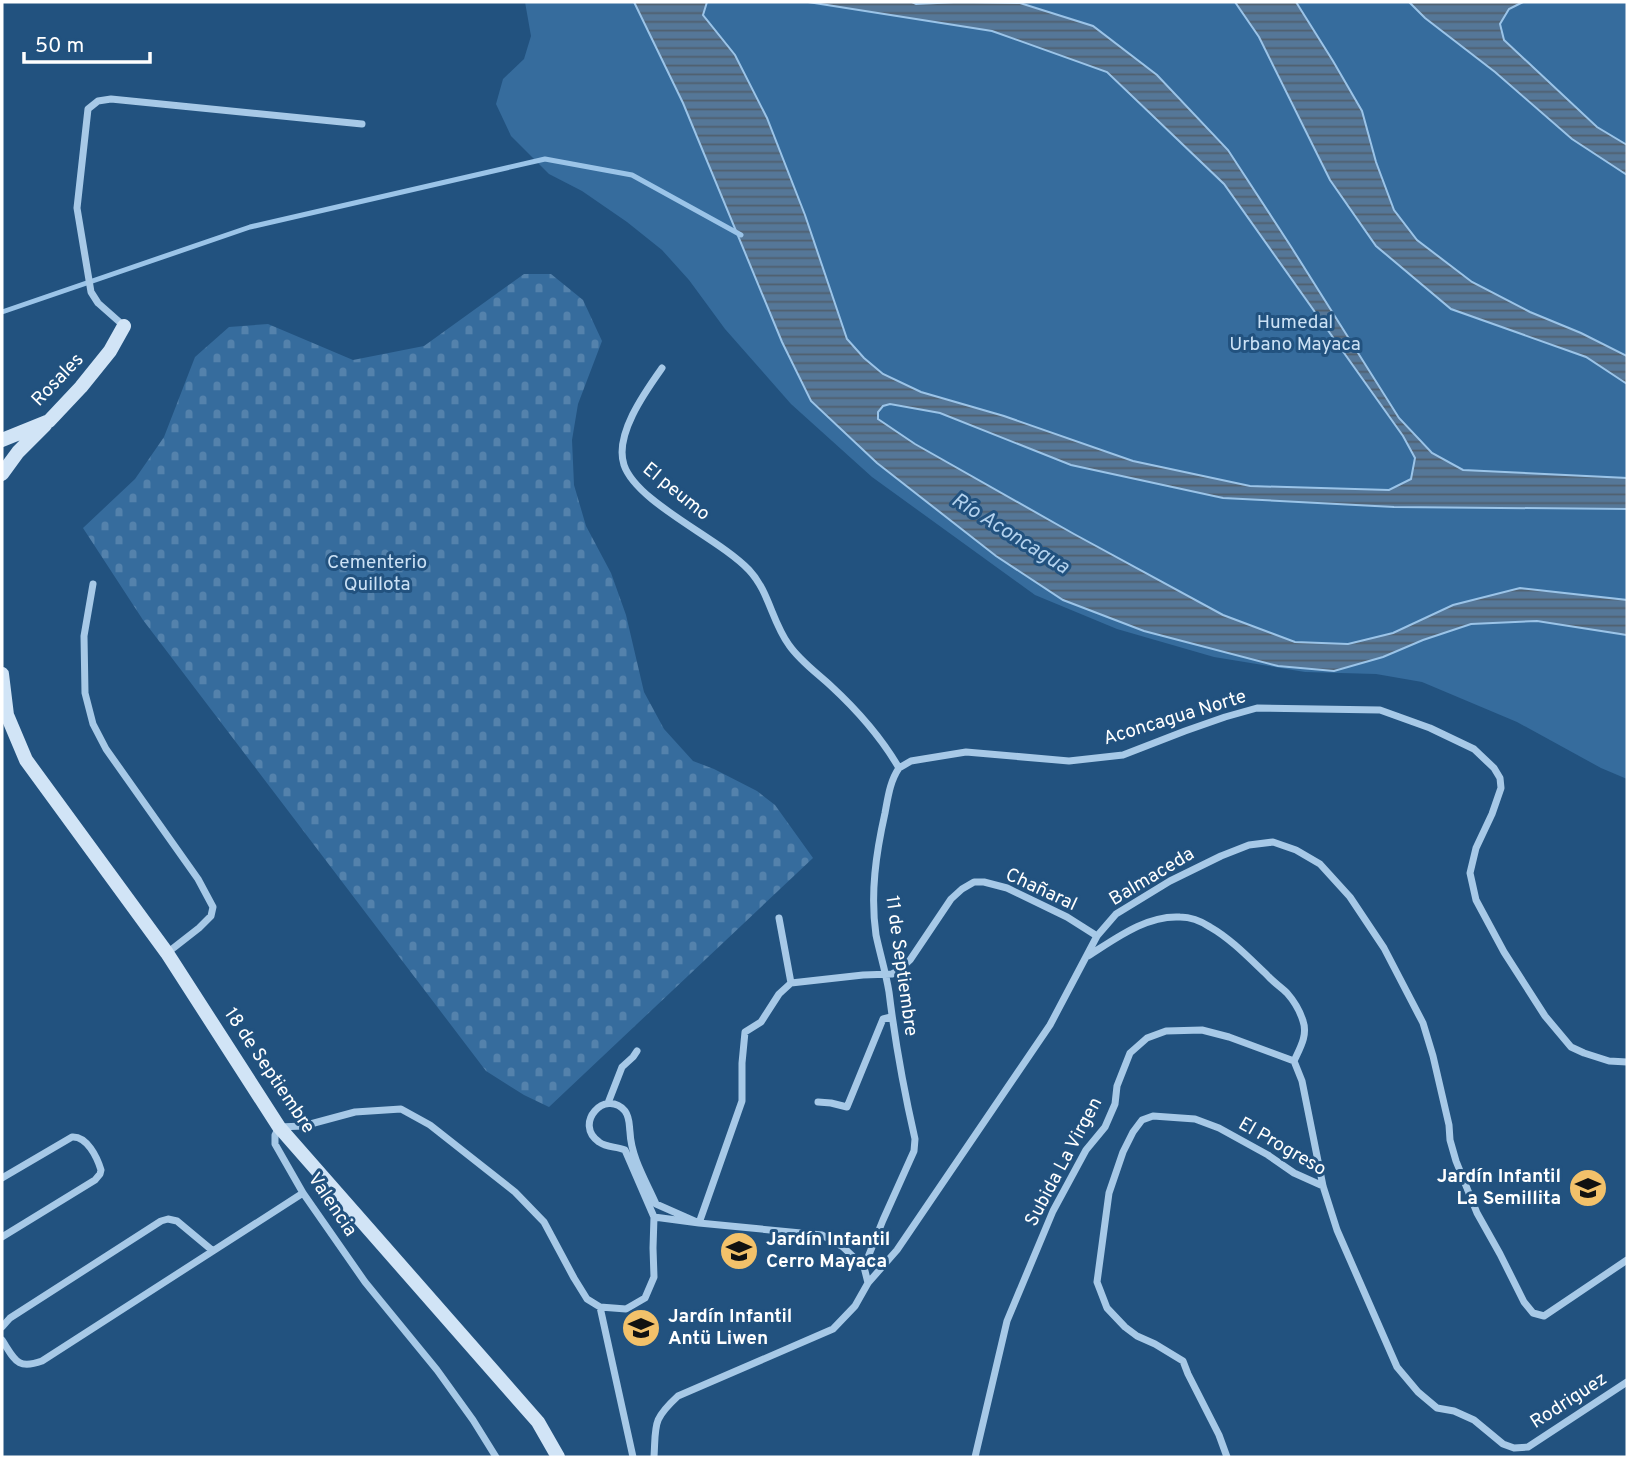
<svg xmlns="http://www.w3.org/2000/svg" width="1629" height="1459" viewBox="0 0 1629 1459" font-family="Overpass,sans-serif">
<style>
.cemetery{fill:url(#cemetery-stones)}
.park{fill:#366c9d}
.water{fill:url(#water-rules);stroke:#9bc4e8;stroke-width:2}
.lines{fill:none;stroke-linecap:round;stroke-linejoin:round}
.stream{stroke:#9bc4e8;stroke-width:5}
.street{stroke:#a7c9e7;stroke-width:7}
.secondary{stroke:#d1e4f6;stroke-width:14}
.labels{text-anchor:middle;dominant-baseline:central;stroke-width:6;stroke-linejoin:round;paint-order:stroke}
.park-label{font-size:19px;fill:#cbe1f5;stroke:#22527f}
.street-label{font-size:19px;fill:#fff;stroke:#22527f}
.poi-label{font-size:19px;font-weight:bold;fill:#fff;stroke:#22527f;text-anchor:start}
.water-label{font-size:21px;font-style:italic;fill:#b3d2ee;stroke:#22527f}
</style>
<defs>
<pattern id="cemetery-stones" width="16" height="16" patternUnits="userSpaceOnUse" patternTransform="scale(1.75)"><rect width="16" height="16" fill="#366c9d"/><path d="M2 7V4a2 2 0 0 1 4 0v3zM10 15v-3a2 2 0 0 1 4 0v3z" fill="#5482ac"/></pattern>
<pattern id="water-rules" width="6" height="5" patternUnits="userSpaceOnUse" patternTransform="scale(1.75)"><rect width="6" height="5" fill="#557798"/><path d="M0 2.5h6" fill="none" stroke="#505f6e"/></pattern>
</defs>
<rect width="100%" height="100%" fill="#22527f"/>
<path class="cemetery" d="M524,274h27l32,26 19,41 -24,63 -6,36 2,45 12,41 25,47 15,42 18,77 20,37 29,32 21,8 43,22 18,14 38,53 -264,249 -25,-12 -38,-24 -343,-451 -60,-92 52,-49 29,-42 31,-80 34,-30 39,-3 85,36 71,-14z"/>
<path class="park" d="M525,2h1102v777l-26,-11 -84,-46 -95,-40 -46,-8 -71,-2 -91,-15 -97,-28 -82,-34 -163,-118 -81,-73 -66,-75 -36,-49 -27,-30 -35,-28 -45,-31 -33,-17 -38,-38 -15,-32 7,-25 21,-20 7,-23z"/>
<path class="water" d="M634,2h73l-4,13 32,40 32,63 38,97 42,124 17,19 19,16 38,18 83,24 129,45 117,25 139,4 22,-11 4,-21 -12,-22 -179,-252 -117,-112 -115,-41 -184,-29h104l4,2 43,-2 61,1 73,23 64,49 71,75 62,95 109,173 33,35 31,17 164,8v31l-233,-2 -171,-9 -152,-33 -131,-52 -50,-9 -7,2 -5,6v7l37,25 159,90 149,81 72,27 53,2 45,-11 60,-28 67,-17 107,12v35l-90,-14 -66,3 -48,16 -40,17 -49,14 -56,-5 -134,-35 -81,-31 -67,-44 -119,-93 -66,-62 -29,-59 -99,-239z
M1235,2h61l37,59 29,50 14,51 18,48 23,30 55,42 58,30 51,21 46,23v28l-41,-27 -135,-48 -75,-63 -46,-66 -71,-143z
M1409,2h114l-14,7 -9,15 4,16 93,87 30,18v30l-55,-36 -77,-67 -70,-54z"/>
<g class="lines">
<path class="stream" d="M2,312l248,-85 295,-68 87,16 109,60"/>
<path class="street" d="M124,326l-26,-23 -7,-11 -14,-84 11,-99 10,-8 13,-2 251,25
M662,368c-17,24 -48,67 -38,97 13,38 95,73 125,105 20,21 23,52 40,75 11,16 28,28 42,41 26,24 50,51 68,82 -9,13 -11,29 -14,45 -9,40 -15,81 -9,122 4,19 10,38 13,57 6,49 15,99 26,147l-1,12 -31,69 -19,47
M93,584l-9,52 1,57 8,31 13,25 92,130 15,28 -2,9 -12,12 -32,25
M899,768l12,-7 55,-9 103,9 54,-6 62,-24 40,-14 32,-9 123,2 50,18 44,21 20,19 6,10 1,10 -9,26 -16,34 -6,25 6,27 28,52 41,64 26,31 13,6 25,8 18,1
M779,918l12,65
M1088,956c27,-17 58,-41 92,-39 10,0 21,4 30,10 21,12 39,31 57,48 6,7 14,12 20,18 7,8 13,18 16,28 5,14 -3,27 -9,40
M818,1102l13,1 16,4 36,-88 8,-2
M608,1103l14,-36 11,-10 4,-6
M2,1178l70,-41c15,-1 25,20 29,33l-1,4 -5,6 -93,57
M868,1283l-4,-16 -21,-20 -21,-12 -123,-12 -43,-19c-10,-23 -25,-47 -26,-72 -1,-7 0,-14 -5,-21 -20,-23 -52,13 -26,31 8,6 17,4 26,8l29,67 45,6 43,-122v-38l3,-31 16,-10 18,-28 12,-11 72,-8 29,-1 6,-3 12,-11 41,-61 11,-10 12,-7h10l23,6 60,29 30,19
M600,1307l33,150
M2,1327l8,-9 151,-97 7,-2 9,2 36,30
M2,1340c13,20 15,30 40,21l261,-168
M496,1457l-23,-37 -36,-50 -72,-88 -62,-89 -28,-49v-9l4,-8 24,-1 52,-14 46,-3 29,16 85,67 29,30 30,56 13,21 13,8 26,2 19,-11 9,-21 -1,-29 1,-31
M654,1457c2,-33 -2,-37 24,-61l155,-67 22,-23 13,-23 29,-33 153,-225 47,-89 19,-22 54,-33 51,-25 28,-11 24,-3 23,8 24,14 30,33 34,51 39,75 10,33 16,69 1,15 6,21 21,52 23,41 24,48 9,11 11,3 83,-56
M975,1457l32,-136 46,-110 33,-61 19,-23 10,-23 2,-18 13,-33 17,-15 19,-7 36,-1 27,7 65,24 8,20 21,105 14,44 60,137 21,25 19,16 17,3 20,9 29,24 11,4 14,-1 99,-65
M1227,1457l-8,-22 -31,-61 -5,-13 -28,-17 -18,-8 -12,-9 -18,-19 -10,-26 12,-89 14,-41 10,-20 9,-12 11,-4 42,3 24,9 49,27 26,18 29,13"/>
<path class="secondary" d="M2,440l47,-19 32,-34 29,-36 14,-25
M2,474l16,-22 27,-27
M2,674l5,41 19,45 141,193 112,174 259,295 20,35"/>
</g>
<defs>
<symbol id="school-disc" viewBox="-11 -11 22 22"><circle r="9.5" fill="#f2c16a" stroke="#22527f"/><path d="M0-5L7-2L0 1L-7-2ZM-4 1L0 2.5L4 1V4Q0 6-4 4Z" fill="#111"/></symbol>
</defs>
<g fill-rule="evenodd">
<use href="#school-disc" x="1566" y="1166" width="44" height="44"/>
<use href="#school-disc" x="717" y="1229" width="44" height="44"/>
<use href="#school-disc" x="619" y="1306" width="44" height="44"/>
</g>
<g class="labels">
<g class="park-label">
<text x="1295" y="323">Humedal<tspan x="1295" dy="22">Urbano Mayaca</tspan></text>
<text x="377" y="563">Cementerio<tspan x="377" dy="22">Quillota</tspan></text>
</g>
<g class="street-label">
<text transform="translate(58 380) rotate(-46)">Rosales</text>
<text transform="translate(676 492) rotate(39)">El peumo</text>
<text transform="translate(1175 718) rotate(-17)">Aconcagua Norte</text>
<text transform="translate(1152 877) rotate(-31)">Balmaceda</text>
<text transform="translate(1041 890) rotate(25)">Chañaral</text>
<text transform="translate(901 966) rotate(82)">11 de Septiembre</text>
<text transform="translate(269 1071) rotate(56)">18 de Septiembre</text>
<text transform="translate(1282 1147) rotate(30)">El Progreso</text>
<text transform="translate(1064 1162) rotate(-62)">Subida La Virgen</text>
<text transform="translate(332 1205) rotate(56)">Valencia</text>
<text transform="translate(1569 1401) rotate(-33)">Rodriguez</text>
</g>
<g class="poi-label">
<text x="1561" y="1177" text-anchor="end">Jardín Infantil<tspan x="1561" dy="22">La Semillita</tspan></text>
<text x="766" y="1240">Jardín Infantil<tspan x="766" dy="22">Cerro Mayaca</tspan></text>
<text x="668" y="1317">Jardín Infantil<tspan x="668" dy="22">Antü Liwen</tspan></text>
</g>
<g class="water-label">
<text transform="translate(1010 534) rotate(32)">Río Aconcagua</text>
</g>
</g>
<rect width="1629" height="1459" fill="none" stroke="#ffffff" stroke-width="7"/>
<path d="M24 52v10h126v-10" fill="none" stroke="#ffffff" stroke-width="3.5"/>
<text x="35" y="52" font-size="21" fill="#ffffff" stroke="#22527f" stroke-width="5" paint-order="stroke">50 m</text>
</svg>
